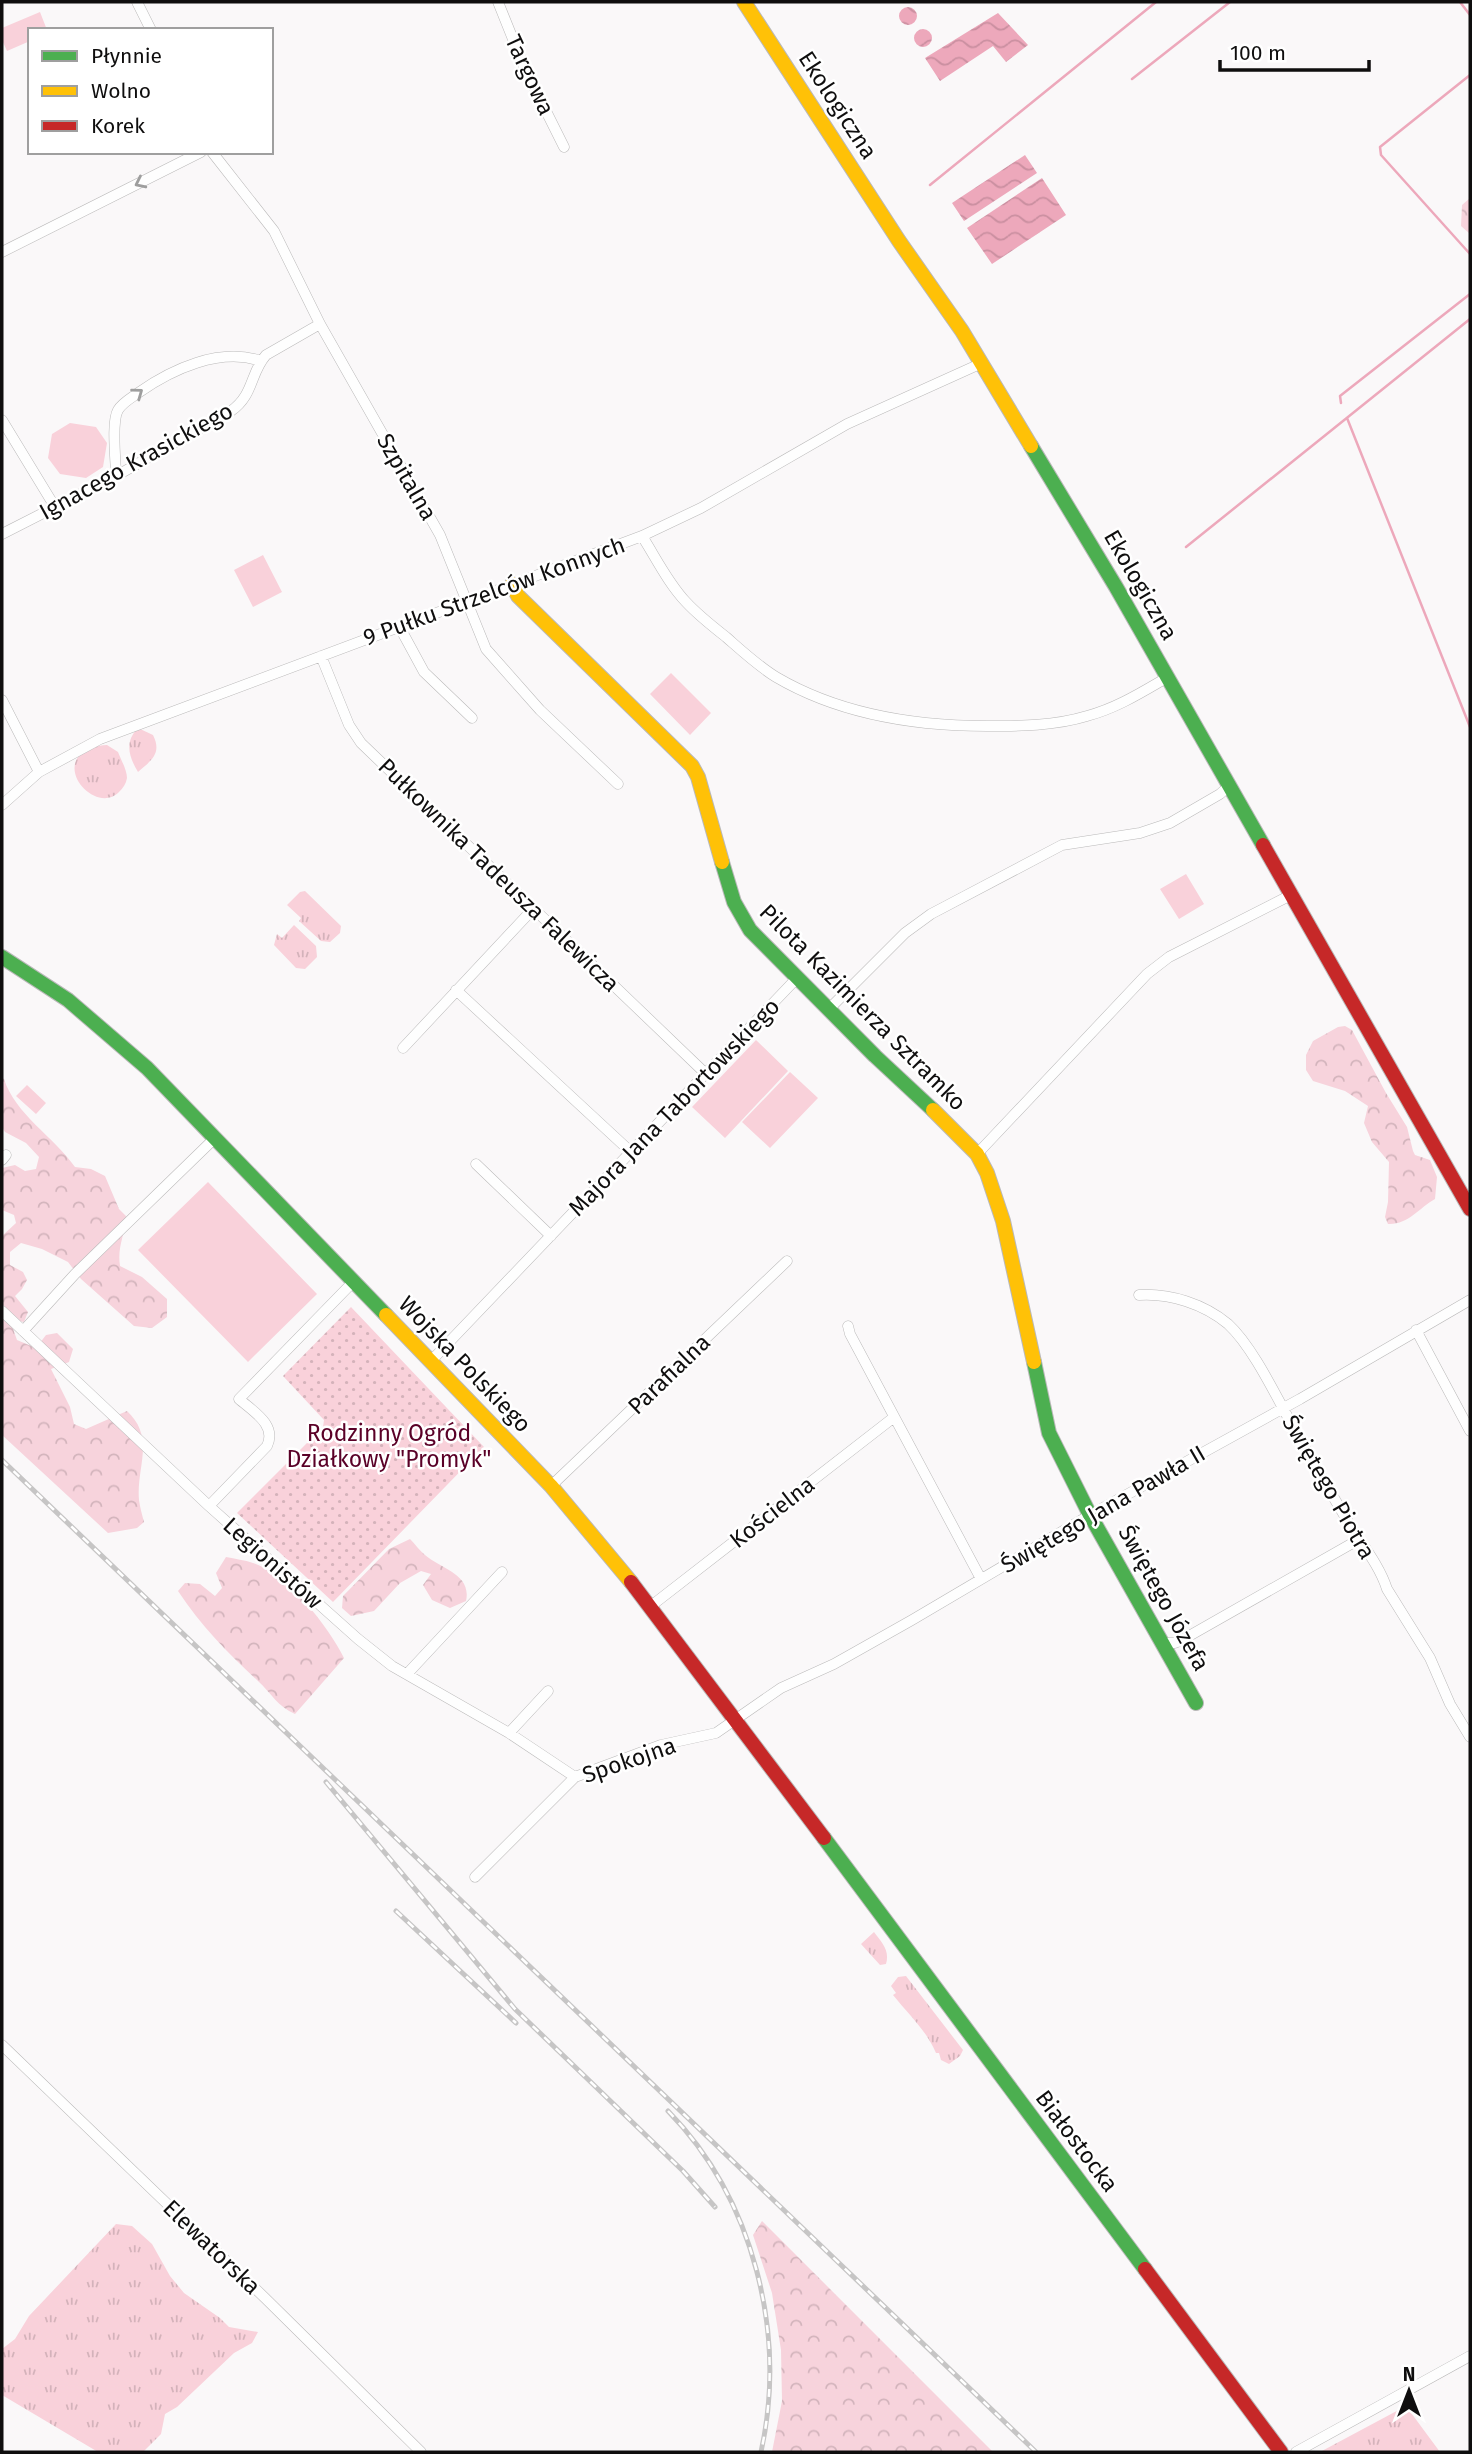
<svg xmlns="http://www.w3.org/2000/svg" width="1472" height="2454" viewBox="0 0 1472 2454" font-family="'Fira Sans',sans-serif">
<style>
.grass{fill:url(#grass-tufts)}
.forest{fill:url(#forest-crowns)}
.park{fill:#f9d1da}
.garden{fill:url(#garden-dots)}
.water{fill:url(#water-waves)}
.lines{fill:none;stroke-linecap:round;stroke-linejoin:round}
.stream{stroke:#eda8bb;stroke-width:2.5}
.street-casing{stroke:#bab9b9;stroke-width:11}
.fast-casing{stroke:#bab9b9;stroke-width:16}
.slow-casing{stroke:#bab9b9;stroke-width:16}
.jam-casing{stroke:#bab9b9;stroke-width:16}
.street{stroke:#fefefe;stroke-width:10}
.fast{stroke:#4caf50;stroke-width:14}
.slow{stroke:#ffc107;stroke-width:14}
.jam{stroke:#c62828;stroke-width:14}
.rail-casing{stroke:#c6c5c5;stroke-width:5}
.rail{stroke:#fff;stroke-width:2.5;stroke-dasharray:8;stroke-linecap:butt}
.oneway{stroke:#9e9e9e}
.labels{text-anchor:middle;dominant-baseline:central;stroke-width:5;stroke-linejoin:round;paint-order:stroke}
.street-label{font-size:23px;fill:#0f0e0e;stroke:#fff}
.park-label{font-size:23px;fill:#5a0027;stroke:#fff}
</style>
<defs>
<pattern id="grass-tufts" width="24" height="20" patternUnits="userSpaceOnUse" patternTransform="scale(1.75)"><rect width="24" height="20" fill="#f9d1da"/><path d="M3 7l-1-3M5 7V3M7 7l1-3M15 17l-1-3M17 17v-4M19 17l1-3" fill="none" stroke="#d4b2ba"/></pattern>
<pattern id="forest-crowns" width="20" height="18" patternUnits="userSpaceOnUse" patternTransform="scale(1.75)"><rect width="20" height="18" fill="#f7d3dc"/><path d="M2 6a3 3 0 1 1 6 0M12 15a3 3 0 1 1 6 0" fill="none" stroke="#d3b4bc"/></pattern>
<pattern id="garden-dots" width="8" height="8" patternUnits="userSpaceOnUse" patternTransform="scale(1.75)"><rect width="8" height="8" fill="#f9d1da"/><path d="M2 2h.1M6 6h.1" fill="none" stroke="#d4b2ba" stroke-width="1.8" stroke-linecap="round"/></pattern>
<pattern id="water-waves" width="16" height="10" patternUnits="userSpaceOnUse" patternTransform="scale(1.75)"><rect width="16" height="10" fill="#eda8bb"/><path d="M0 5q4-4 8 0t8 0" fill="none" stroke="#ca8fa0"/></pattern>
</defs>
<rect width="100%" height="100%" fill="#faf8f9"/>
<path class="grass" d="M138,728l15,7c9,18 -1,25 -15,37 -9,-15 -14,-30 0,-44z
M107,745l11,7c3,8 9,18 9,26 -1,6 -4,10 -8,14 -19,20 -56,-13 -41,-35 5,-8 20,-12 29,-12z
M305,891l36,35 -1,7 -10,9 -9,-1 -22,-20 2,-3 -14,-13 13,-13z
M294,925l22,21 1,11 -12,12 -9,-1 -22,-23 3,-11 5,4z
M874,1932c8,11 16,18 12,32l-6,1 -19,-21z
M906,1976l57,74 -3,6 -11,8 -8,-4 -2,-7h-3c-10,-23 -26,-37 -43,-58l3,-2 -5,-7 7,-9z
M116,2224l16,2 20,18 18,32 14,17 36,25 9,9 29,5 -6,11 -18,10 -57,54 -12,7 -4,20 -18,18h-45l-96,-57v-46l13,-10 14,-23z
M1406,2406l34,46h-120z"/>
<path class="forest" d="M1470,198v36l-9,-8 1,-21z
M1345,1026l7,4 34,63 21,34 6,24 2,4 15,5 7,17 -2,22c-16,9 -27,26 -47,25l-3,-7 3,-15 1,-40 -17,-20 -8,-19 4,-17 -23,-15 -32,-10 -7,-11v-15l7,-14 25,-14z
M2,1078l2,1c11,35 50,58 71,88l16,2 14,7 14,33 7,7c-1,20 -9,30 -6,50l22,11 25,22v18l-15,11 -18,-2 -53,-47 -13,-17 -26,-13 -21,-6 -11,9v13l13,7 4,8 -5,9 -7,7 13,16 -4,10 -5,-1 -17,-17v-68l14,-13 -2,-8 -12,-5v-42l13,-3 10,6 11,-2 3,-12 -13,-14 -21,-11 -3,-5z
M2,1319l9,4 6,17 19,8 10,-13 11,-2 16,16 -4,13 -18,7 19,38 4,17 12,5 41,-18c29,27 9,56 12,89 1,7 3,15 5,22l-7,6 -29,5 -106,-98z
M410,1539c5,5 10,12 15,16 16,14 47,19 41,46l-16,7 -18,-8 -9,-15 8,-11 -10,-3 -21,12 -26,28 -23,5 -9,-8 1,-12 46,-47z
M226,1557c9,2 19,3 27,6 35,12 75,63 91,95l-49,56c-17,-7 -24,-21 -37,-33 -31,-29 -56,-54 -80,-90l7,-8 15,1 15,12 7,-8 -6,-15z
M762,2221l231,231h-221l10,-51 -1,-51 -9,-57 -19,-58z"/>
<path class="park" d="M40,12l7,18h-17v11l-23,10 -5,-11v-12z
M70,423l26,4 11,16 -4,24 -17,11 -26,-4 -12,-16 4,-24z
M263,555l19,37 -29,15 -19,-37z
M671,673l40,40 -21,22 -40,-41z
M1186,874l18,30 -25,15 -19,-30z
M756,1040l32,31 -63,67 -33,-31z
M790,1072l28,26 -48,50 -28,-26z
M27,1085l19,18 -10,11 -20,-18z
M208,1182l109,112 -69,68 -110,-112z"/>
<path class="garden" d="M351,1307l133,140 -151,155 -96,-89 86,-86 1,-7 -41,-44z"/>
<path class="water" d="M899 16a9 9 0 1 1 18 0a9 9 0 1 1-18 0Z
M998,13l30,32 -22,17 -13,-16 -53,35 -15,-23z
M914 38a9 9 0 1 1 18 0a9 9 0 1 1-18 0Z
M1025,155l12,18 -73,48 -12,-18z
M1042,178l24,37 -74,49 -25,-36z"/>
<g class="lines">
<path class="stream" d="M1460,2l10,13
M1470,75l-90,72 1,8 89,99
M1132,79l98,-77
M930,185l226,-183
M1341,403l-1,-7 130,-102
M1347,418l123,309
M1186,547l284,-228"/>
<defs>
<path id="street" d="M137,2l14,28
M498,2l27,67 39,78
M212,152l62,79 46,93 120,211 46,114 54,61 78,74
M2,252l199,-100
M2,420l53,87
M116,476c0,-15 -5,-54 2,-66 4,-7 13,-12 20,-17 34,-24 82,-46 123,-32
M2,534l114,-58 115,-65c23,-16 19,-38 35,-56l54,-31
M642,536c14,22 26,47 44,66 12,13 26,24 40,35 16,14 32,29 50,40 63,37 139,49 211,49 33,0 67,0 100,-10 30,-8 55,-24 81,-39
M399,626l25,46 48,46
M321,656l28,69 12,18 345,331
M2,700l37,72
M2,805l37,-33 61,-33 542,-203 59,-28 146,-84 135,-61
M456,990l176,163
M830,1008l75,-75 26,-19 131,-69 78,-12 30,-10 50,-29 10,-9
M403,1048l130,-139
M977,1154l170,-180 22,-17 124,-63
M2,1160l4,-5
M476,1164l75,72
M1139,1295c31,-2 65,9 89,29 24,22 47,70 63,99 18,33 37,65 56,97 13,22 32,44 40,69l43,69 20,46 20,33
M2,1311l207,195 149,133 34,27 117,67 66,44
M848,1326l2,8 131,245
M1416,1330l54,101
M23,1331l52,-57 141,-137
M431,1361l366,-383
M551,1486l236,-225
M209,1506l58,-60c10,-21 -13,-34 -28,-47l115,-118
M651,1606l242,-188
M1164,1643h11l7,-3 176,-100
M407,1674l95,-102
M509,1733l39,-42
M475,1877l100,-100 86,-32 55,-12 65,-45 53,-24 78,-44 178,-105 210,-116 170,-99
M2,2045l263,253 156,154
M1296,2452l174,-96"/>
<path id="fast" d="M1031,446l85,141 147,258
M722,862l12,40 16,28 125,126 58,54
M2,957l66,43 79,68 239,247
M1034,1362l15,71 41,82 106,188
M824,1838l321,431"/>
<path id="slow" d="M744,2l155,239 63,90 69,115
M512,584l6,12 174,170 6,11 24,85
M933,1110l44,44 10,19 16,48 31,141
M386,1315l165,171 80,96"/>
<path id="jam" d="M1263,845l207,364
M631,1582l193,256
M1145,2269l136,183"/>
</defs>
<use href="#street" class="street-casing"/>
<use href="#fast" class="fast-casing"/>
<use href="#slow" class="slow-casing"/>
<use href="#jam" class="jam-casing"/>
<use href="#street" class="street"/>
<use href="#fast" class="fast"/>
<use href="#slow" class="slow"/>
<use href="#jam" class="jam"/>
<defs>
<path id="rail" d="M2,1460l1034,992
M326,1782l189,227 168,162 32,36
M396,1911l120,112
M668,2111c86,88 119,223 93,341"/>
</defs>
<use href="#rail" class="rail-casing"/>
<use href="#rail" class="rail"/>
</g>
<defs><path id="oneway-chevron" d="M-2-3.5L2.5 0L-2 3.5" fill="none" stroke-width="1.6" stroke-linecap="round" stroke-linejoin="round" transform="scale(1.75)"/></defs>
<g class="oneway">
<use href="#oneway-chevron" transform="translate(140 183) rotate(154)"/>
<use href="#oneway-chevron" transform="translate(138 393) rotate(-36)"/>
</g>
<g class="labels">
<g class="street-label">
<text transform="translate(530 75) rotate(65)">Targowa</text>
<text transform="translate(838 105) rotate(57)">Ekologiczna</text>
<text transform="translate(136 461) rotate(-29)">Ignacego Krasickiego</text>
<text transform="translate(407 477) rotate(60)">Szpitalna</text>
<text transform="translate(1141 585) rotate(60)">Ekologiczna</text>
<text transform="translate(494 591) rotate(-20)">9 Pułku Strzelców Konnych</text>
<text transform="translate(499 875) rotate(44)">Pułkownika Tadeusza Falewicza</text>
<text transform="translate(863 1007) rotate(45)">Pilota Kazimierza Sztramko</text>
<text transform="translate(674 1107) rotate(-46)">Majora Jana Tabortowskiego</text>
<text transform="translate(465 1364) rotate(46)">Wojska Polskiego</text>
<text transform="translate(669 1374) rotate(-44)">Parafialna</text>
<text transform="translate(1329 1487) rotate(60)">Świętego Piotra</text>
<text transform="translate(1103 1509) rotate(-30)">Świętego Jana Pawła II</text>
<text transform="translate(772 1512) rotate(-38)">Kościelna</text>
<text transform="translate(273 1563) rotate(42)">Legionistów</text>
<text transform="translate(1164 1598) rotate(61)">Świętego Józefa</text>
<text transform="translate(629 1760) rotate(-19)">Spokojna</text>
<text transform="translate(1077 2141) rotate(53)">Białostocka</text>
<text transform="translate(212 2247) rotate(44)">Elewatorska</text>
</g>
<g class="park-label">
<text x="389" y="1433">Rodzinny Ogród<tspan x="389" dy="26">Działkowy "Promyk"</tspan></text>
</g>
</g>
<rect width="1472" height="2454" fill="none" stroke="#0f0e0e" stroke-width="7"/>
<rect x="28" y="28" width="245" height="126" fill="#ffffff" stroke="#9f9f9f" stroke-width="2"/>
<rect x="42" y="51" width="35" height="10" fill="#4caf50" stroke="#9f9f9f" stroke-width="2"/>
<text x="91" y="63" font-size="21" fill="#0f0e0e">Płynnie</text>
<rect x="42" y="86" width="35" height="10" fill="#ffc107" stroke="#9f9f9f" stroke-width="2"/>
<text x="91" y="98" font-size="21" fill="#0f0e0e">Wolno</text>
<rect x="42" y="121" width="35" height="10" fill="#c62828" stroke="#9f9f9f" stroke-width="2"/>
<text x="91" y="133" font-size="21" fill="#0f0e0e">Korek</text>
<g transform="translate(1409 2391)" stroke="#ffffff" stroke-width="5" paint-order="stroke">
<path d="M0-5L12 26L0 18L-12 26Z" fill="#0f0e0e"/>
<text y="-10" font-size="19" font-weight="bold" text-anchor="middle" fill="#0f0e0e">N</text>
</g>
<path d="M1220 60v10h149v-10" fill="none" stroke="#0f0e0e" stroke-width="3.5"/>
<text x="1230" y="60" font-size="21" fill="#0f0e0e" stroke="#ffffff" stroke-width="5" paint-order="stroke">100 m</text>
</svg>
